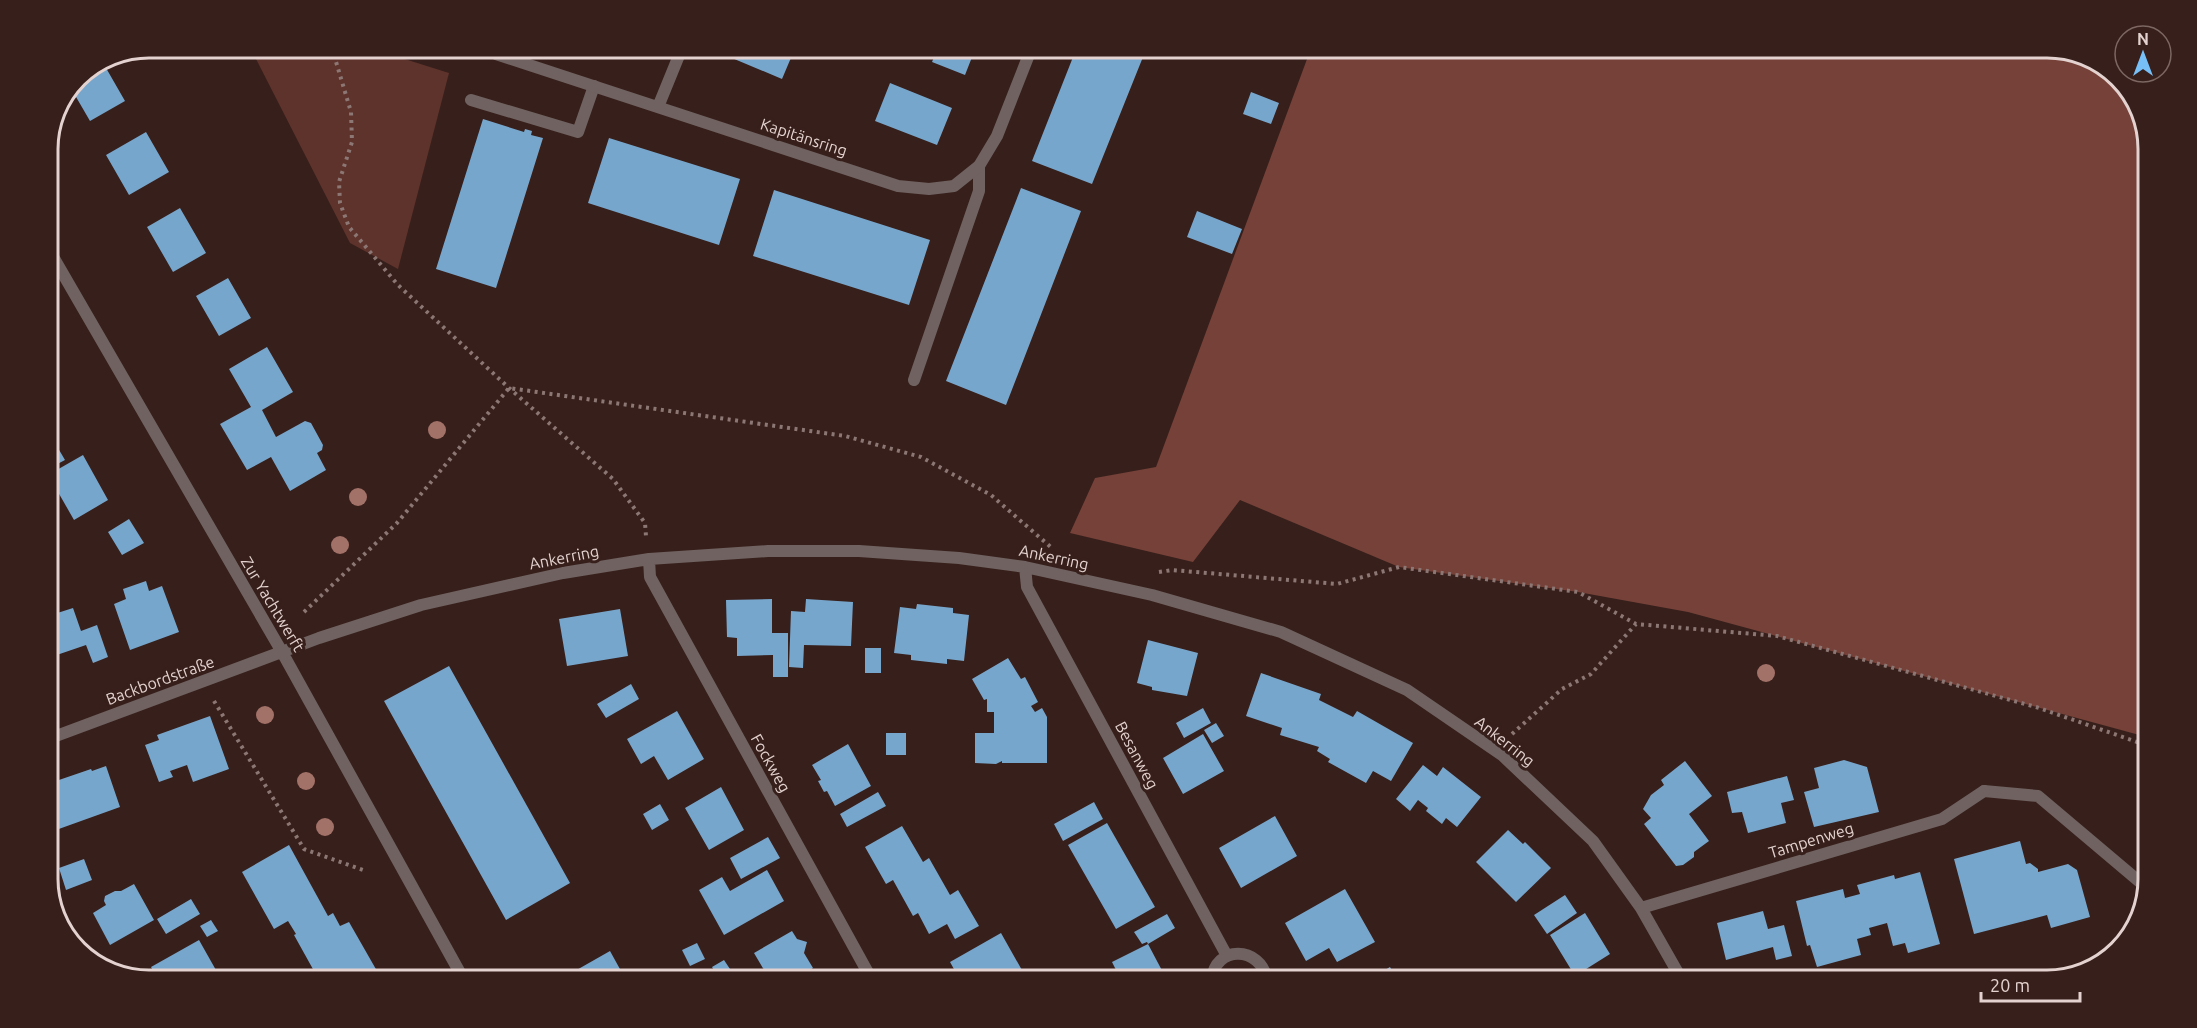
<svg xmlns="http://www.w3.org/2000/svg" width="2197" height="1028" viewBox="0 0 2197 1028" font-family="Ubuntu,sans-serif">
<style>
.green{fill:#5e332c}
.forest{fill:#754138}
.building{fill:#77a6cc}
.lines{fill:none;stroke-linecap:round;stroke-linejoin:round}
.path{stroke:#8c7774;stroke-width:4;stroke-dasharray:3 4.5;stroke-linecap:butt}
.lane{stroke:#6f6260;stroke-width:12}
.street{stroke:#6f6260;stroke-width:12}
.tree{fill:#a27168}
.labels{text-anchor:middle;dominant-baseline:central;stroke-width:6;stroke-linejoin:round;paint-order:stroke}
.street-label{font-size:16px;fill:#e3d2cf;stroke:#371f1b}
.rim{fill:none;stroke:#e3d2cf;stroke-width:3}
</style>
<rect width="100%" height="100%" fill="#371f1b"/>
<path class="green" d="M254,55h138l57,18 -51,196 -48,-26z"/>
<path class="forest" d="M2047,48l40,8 45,37 17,50 -6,593 -455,-124 -110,-20 -179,-25 -159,-67 -47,62 -123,-29 25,-55 61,-11 154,-416z"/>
<path class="building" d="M936,52h38l-9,23 -33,-13z
M1075,52h70l-53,132 -60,-23z
M720,53h73l-11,26z
M102,61l23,40 -35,20 -18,-31 6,-12z
M890,83l62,25 -15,37 -62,-24z
M1251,92l28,11 -8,21 -28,-10z
M483,119l41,13 1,-3 7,2 -1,4 12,3 -47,150 -60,-19z
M146,132l23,40 -40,23 -23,-40z
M609,138l131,41 -21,66 -131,-42z
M1021,188l60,23 -75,194 -60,-24z
M774,190l156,50 -21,65 -156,-49z
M180,208l26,45 -33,19 -26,-45z
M1197,211l45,18 -10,25 -45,-17z
M228,278l23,40 -32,18 -23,-40z
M267,347l26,45 -31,18 14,27 29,-16 6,2 12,22 -1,5 -5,3 9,17 -36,21 -19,-34 -24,13 -27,-46 31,-17 -22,-38z
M48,382l11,18 -11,6z
M55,443l10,17 -17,9v-22z
M83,455l25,45 -34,20 -16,-28 -6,4 -4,-6v-15z
M129,519l15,24 -22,12 -14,-23z
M146,581l3,10 13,-5 17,46 -49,18 -16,-46 12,-5 -3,-10z
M772,599v34h16v44h-15v-22l-36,1v-18l-10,-1 -1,-37z
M806,599l47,3 -2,44 -47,-1 -1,23 -14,-1 2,-56 14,1z
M917,604l36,4v5l16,2 -5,46 -17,-2v5l-36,-4v-5l-17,-2 6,-46 16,2z
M73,608l8,23 16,-6 11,32 -15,6 -7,-18 -38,13v-42z
M620,609l8,47 -61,10 -8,-47z
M1148,640l50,13 -11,43 -35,-6v-3l-15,-4z
M865,648h16v25h-16z
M1008,658l13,21 4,-2 13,25 -7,4 4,6 7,-4 5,9v46h-45v-2l-6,3 -21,-1v-30h19v-21h-7v-13l-3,1 -12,-21z
M449,666l121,217 -64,37 -122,-219z
M1261,673l60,21 -2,6 34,17 4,-6 56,32 -22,38 -18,-10 -7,12 -38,-21 2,-3 -13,-8 2,-4 -39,-12 2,-7 -36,-12z
M631,684l8,15 -33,19 -9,-14z
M1203,708l8,15 -27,15 -8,-15z
M677,711l27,48 -36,21 -14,-24 -13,8 -14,-25z
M210,716l19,53 -36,13 -6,-17 -17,6 3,6 -14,5 -14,-37 14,-5 -2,-5z
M1216,723l8,13 -12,7 -8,-13z
M886,733h20v22h-20z
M1203,734l21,37 -41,23 -20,-36z
M848,744l23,42 -36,20 -8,-15 -3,1 -6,-11 3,-1 -9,-15z
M1844,760l23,7 12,45 -65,15 -10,-35 15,-4 -5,-20z
M1685,761l27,35 -23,18 20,27 -15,11v5l-11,8 -7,1 -32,-42 7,-6 -8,-9 8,-14 13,-10 -3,-5z
M1423,765l14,11 6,-9 38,30 -24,30 -11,-9 -4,6 -16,-13 2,-3 -10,-8 -8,11 -14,-12z
M106,766l14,41 -64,23 -8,-20v-23l9,-3 -1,-3 35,-12 1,2z
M1787,776l7,24 -13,3 5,20 -38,10 -6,-21 -10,1 -5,-21z
M721,787l23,43 -35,20 -24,-42z
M878,792l8,14 -39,21 -7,-13z
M1094,802l9,17 -40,22 -9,-17z
M660,804l9,16 -17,10 -9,-16z
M1275,816l22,40 -56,32 -22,-40z
M1107,823l48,84 -39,22 -48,-84z
M902,826l21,36 6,-4 21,37 8,-5 21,36 -24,13 -8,-15 -18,10 -11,-21 -5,3 -20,-36 -7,4 -21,-37z
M1508,830l15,14 2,-2 26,26 -35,34 -40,-40z
M768,837l12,21 -39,21 -11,-21z
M2020,841l6,23 4,-1 8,6v3l30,-8 9,6 13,47 -39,11 -4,-13 -73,19 -20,-75z
M289,845l39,71 5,-3 7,13 9,-4 32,56 -62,2 -25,-45 2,-1 -8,-13 -14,8 -32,-57z
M84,859l8,21 -26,10 -7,-22z
M767,870l17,31 -60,34 -25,-45 23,-13 8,14z
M1920,872l20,72 -32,9 -3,-10 -12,3 -6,-23 -18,5 2,7 -14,4 4,16 -44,12 -7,-22 -3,1 -11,-45 47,-12 2,9 15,-4 -3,-9 37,-10 1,4z
M134,884l20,36 -44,25 -17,-32 13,-8 -2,-4 1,-5 10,-5h6z
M1345,889l30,53 -38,20 -8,-14 -23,13 -21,-38z
M1565,895l12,18 -30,21 -13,-19z
M191,899l9,15 -34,20 -9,-15z
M1763,911l5,18 16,-4 8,31 -16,4 -3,-13 -47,13 -9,-37z
M1585,913l25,41 -35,22 -25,-41z
M1167,914l8,14 -27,16 -1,-2 -5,2 -8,-12z
M211,920l7,11 -11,6 -7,-11z
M792,931l5,8 10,3 -3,11 9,15 -19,12h-24l-16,-27z
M1001,933l22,39 -13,8h-50l-10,-18z
M199,940l22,39 -63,1 -7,-13z
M697,943l8,16 -15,7 -8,-16z
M1148,944l19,36h-46l-9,-18z
M610,951l16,29h-67z
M724,960l6,9 -13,7 -5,-9z
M1390,967l7,13h-29z"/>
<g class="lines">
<path class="path" d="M334,55l17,57 1,30 -13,40 1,21 9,24 49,58 111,103 104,91 32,44 1,13
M1159,572l13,-2 165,14 62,-17 179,25 58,32 141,12 259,71 107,37
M304,612l93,-89 112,-135 336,48 76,21 70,38 62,54
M214,701l90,148 62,22
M1512,734l50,-45 29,-15 45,-50"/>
<path class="lane" d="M471,100l107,32 16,-46
M914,380l65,-189v-25
M1984,791l54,5 103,87"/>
<path class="street" d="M496,54l402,132 31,3 25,-3 25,-20 18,-30 33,-84
M658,107l22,-54
M48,248l234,404 182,328
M649,559l1,18 222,403
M1025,567l2,20 200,369
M48,739l271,-101 102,-33 142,-32 86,-14 119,-8h91l100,7 66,9 127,28 129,37 126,58 95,65 91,86 48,67 41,72
M1641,908l301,-89 42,-28
M1212,980c2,-35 49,-35 55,0"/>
</g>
<g class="tree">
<circle cx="437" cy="430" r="9"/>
<circle cx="358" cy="497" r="9"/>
<circle cx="340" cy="545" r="9"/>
<circle cx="1766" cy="673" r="9"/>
<circle cx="265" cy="715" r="9"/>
<circle cx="306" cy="781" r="9"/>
<circle cx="325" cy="827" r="9"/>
</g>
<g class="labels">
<g class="street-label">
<text transform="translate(804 137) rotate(18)">Kapitänsring</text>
<text transform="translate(564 557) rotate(-11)">Ankerring</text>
<text transform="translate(1054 557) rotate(12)">Ankerring</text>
<text transform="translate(273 604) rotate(59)">Zur Yachtwerft</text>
<text transform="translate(160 680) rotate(-20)">Backbordstraße</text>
<text transform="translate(1505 741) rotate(38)">Ankerring</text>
<text transform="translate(1137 755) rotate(62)">Besanweg</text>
<text transform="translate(771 763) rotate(61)">Fockweg</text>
<text transform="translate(1811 840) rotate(-17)">Tampenweg</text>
</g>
</g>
<path d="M0 0H2197V1028H0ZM149 58H2047A91 91 0 0 1 2138 149V879A91 91 0 0 1 2047 970H149A91 91 0 0 1 58 879V149A91 91 0 0 1 149 58Z" fill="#371f1b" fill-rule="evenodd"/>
<path class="rim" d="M149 58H2047A91 91 0 0 1 2138 149V879A91 91 0 0 1 2047 970H149A91 91 0 0 1 58 879V149A91 91 0 0 1 149 58Z"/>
<g transform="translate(2143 54)"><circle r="28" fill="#371f1b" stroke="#7c6763" stroke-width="1.5"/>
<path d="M0-4.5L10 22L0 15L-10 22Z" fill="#77bff7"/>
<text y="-9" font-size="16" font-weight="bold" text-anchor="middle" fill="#e3d2cf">N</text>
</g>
<path d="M1981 992v9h99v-9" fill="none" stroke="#e3d2cf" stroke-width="3"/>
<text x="1990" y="992" font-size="18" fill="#e3d2cf" stroke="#371f1b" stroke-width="4.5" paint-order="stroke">20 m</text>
</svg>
